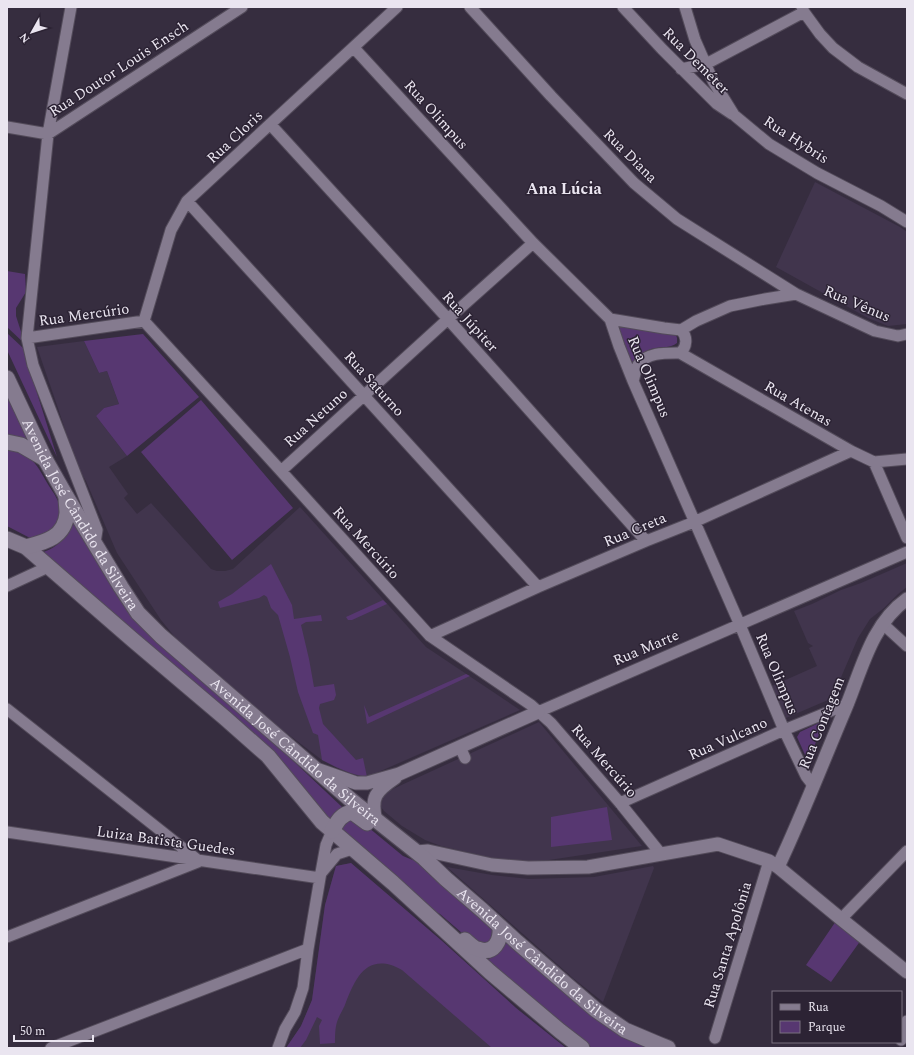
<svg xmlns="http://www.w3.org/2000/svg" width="914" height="1055" viewBox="0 0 914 1055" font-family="Spectral,serif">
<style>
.built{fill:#41354d}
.green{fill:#573771}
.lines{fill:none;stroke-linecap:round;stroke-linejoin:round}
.minor-casing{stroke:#534b5a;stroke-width:13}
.tertiary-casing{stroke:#534b5a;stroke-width:15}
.secondary-casing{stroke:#534b5a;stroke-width:17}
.minor{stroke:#857b8f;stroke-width:11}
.tertiary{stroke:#857b8f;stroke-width:13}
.secondary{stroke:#857b8f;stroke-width:15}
.labels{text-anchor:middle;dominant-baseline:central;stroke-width:3;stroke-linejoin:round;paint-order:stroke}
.street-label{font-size:15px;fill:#eae5f0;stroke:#2c2334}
.neighbourhood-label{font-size:16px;font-weight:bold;fill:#eae5f0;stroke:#2c2334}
</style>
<rect width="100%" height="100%" fill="#362d3f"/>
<path class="built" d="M815,182l85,45 7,5v92l-19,2 -20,-8 -92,-51z
M84,341l15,32 8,-2 12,33 -15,4 -8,8 31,40 -18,11 19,27 -4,4 13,16 14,-11 60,66 6,2h8l8,-2 67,-62 126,140 94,63 -153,67 -12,-2 -12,-4 -21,-11 -66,-50 -68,-57 -27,-33 -44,-67 -31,-72 -9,-14 -19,-59 -21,-61z
M907,563v24l-9,7 -14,14 -14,11 -12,19 -22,51v5l-5,3 -3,3 -42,18 -14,-32 45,-20 -8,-18 4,-2 -5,-3 -14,-32 18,-7 29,-14 20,-7z
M539,722l103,124 -93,14 -25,2 -27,-3 -56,-13 -16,-6 -23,-14 -18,-15 -3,-4 -2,-7 5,-7z
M351,863l91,78 74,67 50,40h-280l15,-22 11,-26 13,-95 11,-39z
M653,866l1,2 -51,134 -29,-23 -127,-112 45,8 37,4 65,-2z"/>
<path class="green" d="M7,271l18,3 1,18 -10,16v8l9,28 -18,-17z
M618,325l58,10 1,3v5c-7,6 -17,3 -26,6 -7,2 -13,9 -19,13l-14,-33z
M7,333l16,15 34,109 -50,-107z
M143,334l56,63 -72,59 -31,-40 8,-8 15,-4 -12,-33 -8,2 -15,-32z
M7,388l23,55 -23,-6z
M201,400l92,108 -61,52 -91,-108z
M7,449c26,4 30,17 42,37 4,6 9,13 10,19 2,8 -1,17 -2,25l-25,9 -25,-13z
M74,519l45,78 86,86 83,73 54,51 -13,14 -288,-268c18,-6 27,-16 33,-34z
M271,564l21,41 2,14 27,-4 1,6 -16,1 -5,3 8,34 5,28 20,-3 2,11 -2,5 -14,4 -1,4 4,16 33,36 7,-2 4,19c-18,-3 -29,-9 -45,-17l-4,-25 -5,-2 -15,-41 -8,-35 -12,-42 -7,-7 -4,-11 -3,-2 -5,3 -39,10 -2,-6 14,-8z
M383,600l4,4 -35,16h-4l-2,-3z
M466,674l4,2 -103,48 -3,-19 5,12z
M821,722h2v2l-13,33 -2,1 -2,-1 -9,-20 3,-5z
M607,807l5,33 -61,7v-30z
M354,817l9,6 40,33 17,7 73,65 2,4 -7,12 -12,1 -36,-31 -16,-8 -80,-72 -2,-7 6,-6z
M351,863l91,78 74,67 50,40h-74l-90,-78c-4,-2 -7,-4 -11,-5 -27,-8 -37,17 -45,37 -2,7 -7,13 -9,20 -2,6 -2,15 -2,21l-15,1 -1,-18 3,-6 -5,-3 -11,23 -6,8h-14l15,-22 11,-26 13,-95 11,-39z
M836,921l25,19 -30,42 -25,-17z
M505,939l148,109h-61l-17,-12 -90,-76c11,-2 17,-12 20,-21z"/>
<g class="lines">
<defs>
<path id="minor" d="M71,7l-23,127 -21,204 6,27 64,165 -2,13
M470,7l81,89 83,87 43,36 119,75 79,37 23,5 9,-2
M623,7l39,42 55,55 15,10
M685,7l10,33 18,41 21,34 35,29 48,29 64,33 26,16
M802,7l2,5 16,22 13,14 25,19 49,27
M354,48l179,195 77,76 9,27 14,35 107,244 44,105 22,46 7,9
M681,69l25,-5 98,-52
M270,124l178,195 198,222
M7,127l41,7 194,-127
M187,201l351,386
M610,319l54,9 17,2
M144,321l137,150 149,165 101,69 20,18 69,80 41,51
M144,321l27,-91 16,-29 210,-194
M681,330l15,-9 34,-15 35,-7 31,-5
M27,338l117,-17
M680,353l171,98 23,11 33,-3
M633,381c2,-5 2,-11 5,-16 9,-13 28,-12 42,-12 7,-6 8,-16 1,-23
M874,462l33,76
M281,471l167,-152 85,-76
M7,586l41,-19
M883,624l24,22
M430,636l108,-49 108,-46 48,-19 157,-71
M7,709l192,152
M538,712l369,-160
M460,747l5,11
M620,803l164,-73 64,-26
M7,832l313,46
M322,872l15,-18 15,-5
M841,919l66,-68
M7,937l191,-75
M715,1038l54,-177
M901,1040l6,-19
M51,1048l257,-99
M278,1048l7,-19 10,-17 8,-24 5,-39 12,-71 6,-33 6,-14"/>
<path id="tertiary" d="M319,770l37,13h11l32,-9 139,-62
M376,821c-6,-24 0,-30 19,-43
M417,852l11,-1 64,14 36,3 60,-1 130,-23 51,17 9,6 63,52 66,53
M778,867c24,-51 44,-103 66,-155 17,-39 26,-87 63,-113"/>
<g id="secondary">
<path id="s1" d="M7,378l38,81 21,37 55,91 17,26 23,23 190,164 73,58 22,21 36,31 35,32 79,68 29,20 33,14 10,4"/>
<path d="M7,442l14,3 24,14"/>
<path d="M7,539l19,8 107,93 92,78 43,38 54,66 71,61 97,89 70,59 22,17"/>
<path d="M26,547c20,-5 39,-10 41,-34 0,-5 -1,-11 -1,-16"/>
<path d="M332,831c5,-9 9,-17 20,-19l15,11"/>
<path d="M465,940c4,3 8,8 13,9 16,6 23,-8 22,-22"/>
</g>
</defs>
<use href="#minor" class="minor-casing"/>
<use href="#tertiary" class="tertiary-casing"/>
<use href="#secondary" class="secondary-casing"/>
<use href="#minor" class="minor"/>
<use href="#tertiary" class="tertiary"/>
<use href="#secondary" class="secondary"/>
</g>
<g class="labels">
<g class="street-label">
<text transform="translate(696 61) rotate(45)">Rua Deméter</text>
<text transform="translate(119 69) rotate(-33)">Rua Doutor Louis Ensch</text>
<text transform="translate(436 115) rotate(48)">Rua Olimpus</text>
<text transform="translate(235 137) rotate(-43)">Rua Cloris</text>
<text transform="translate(796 140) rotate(33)">Rua Hybris</text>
<text transform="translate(630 156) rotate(45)">Rua Diana</text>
<text transform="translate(857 304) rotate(23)">Rua Vênus</text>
<text transform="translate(84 315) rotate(-8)">Rua Mercúrio</text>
<text transform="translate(470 322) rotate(48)">Rua Júpiter</text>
<text transform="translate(649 377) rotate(67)">Rua Olimpus</text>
<text transform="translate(374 384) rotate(48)">Rua Saturno</text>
<text transform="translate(798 404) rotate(30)">Rua Atenas</text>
<text transform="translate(316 418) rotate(-42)">Rua Netuno</text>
<text stroke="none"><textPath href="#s1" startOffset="155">Avenida José Cândido da Silveira</textPath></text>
<text transform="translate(635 530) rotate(-23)">Rua Creta</text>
<text transform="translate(366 543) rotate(48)">Rua Mercúrio</text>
<text transform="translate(646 648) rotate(-23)">Rua Marte</text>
<text transform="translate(777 674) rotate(67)">Rua Olimpus</text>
<text transform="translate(822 723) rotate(-68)">Rua Contagem</text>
<text transform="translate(728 739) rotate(-24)">Rua Vulcano</text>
<text stroke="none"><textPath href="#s1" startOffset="479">Avenida José Cândido da Silveira</textPath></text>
<text transform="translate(604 761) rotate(49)">Rua Mercúrio</text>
<text transform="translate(166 841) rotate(8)">Luiza Batista Guedes</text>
<text transform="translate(728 945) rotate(-73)">Rua Santa Apolônia</text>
<text stroke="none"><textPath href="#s1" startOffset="803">Avenida José Cândido da Silveira</textPath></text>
</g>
<g class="neighbourhood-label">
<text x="564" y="189">Ana Lúcia</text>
</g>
</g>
<rect width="914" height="1055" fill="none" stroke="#eae5f0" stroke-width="16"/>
<rect x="772" y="991" width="130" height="52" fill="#2c2334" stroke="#78717f"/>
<rect x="780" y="1004" width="20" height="6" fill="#857b8f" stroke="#78717f"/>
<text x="808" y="1011" font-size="12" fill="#eae5f0">Rua</text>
<rect x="780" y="1021" width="20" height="12" fill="#573771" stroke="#78717f"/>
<text x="808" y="1031" font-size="12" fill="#eae5f0">Parque</text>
<g transform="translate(32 32) rotate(231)" stroke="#2c2334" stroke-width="3" paint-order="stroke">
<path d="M0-3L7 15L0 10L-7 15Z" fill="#eae5f0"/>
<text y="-6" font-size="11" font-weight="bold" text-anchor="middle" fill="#eae5f0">N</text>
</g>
<path d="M14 1035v6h79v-6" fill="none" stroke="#eae5f0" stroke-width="2"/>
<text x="20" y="1035" font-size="12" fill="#eae5f0" stroke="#2c2334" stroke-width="3" paint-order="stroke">50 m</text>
</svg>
